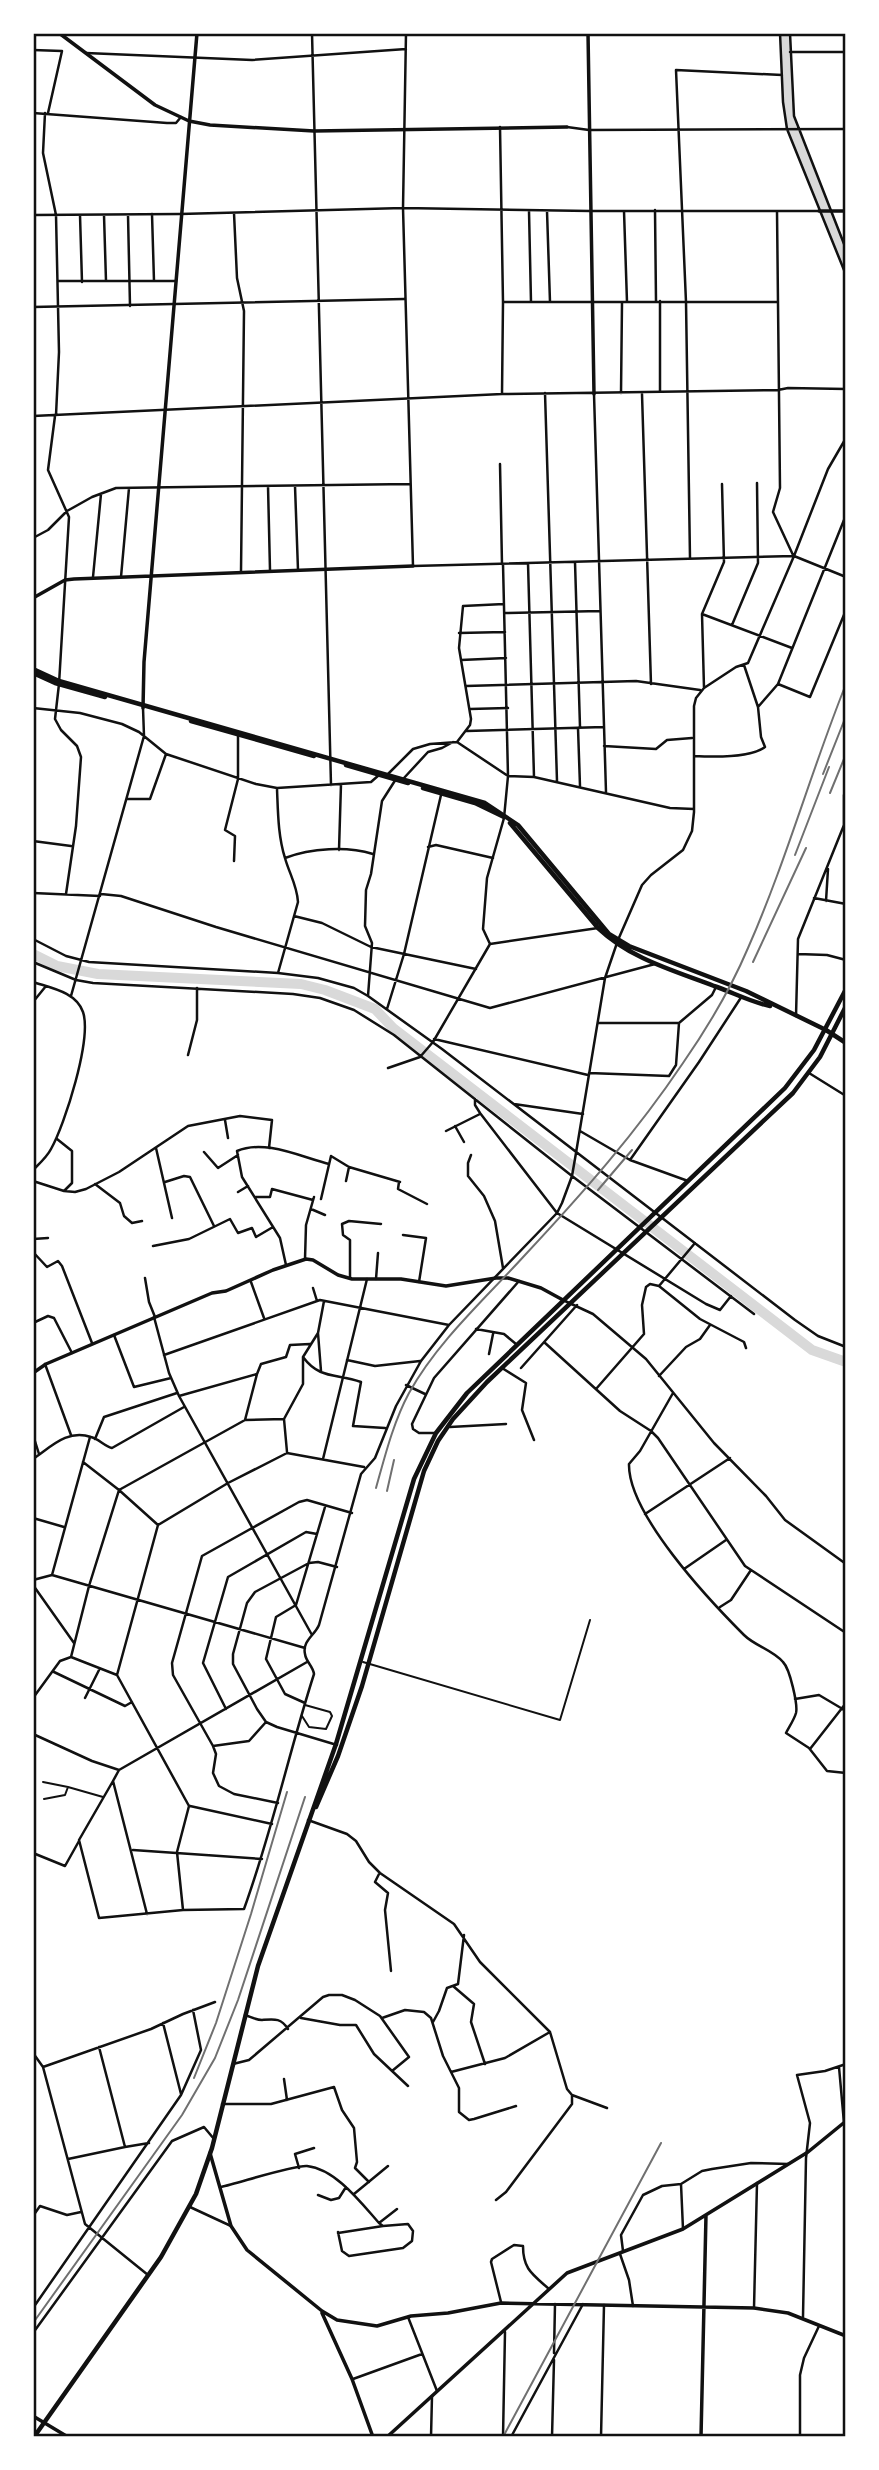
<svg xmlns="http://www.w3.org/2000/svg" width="879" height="2470" viewBox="0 0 879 2470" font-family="Manrope,sans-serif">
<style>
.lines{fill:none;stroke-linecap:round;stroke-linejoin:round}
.river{stroke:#d9d9d9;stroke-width:10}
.service{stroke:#111;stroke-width:2}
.minor{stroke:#111;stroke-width:2.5}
.tertiary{stroke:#111;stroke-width:3.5}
.primary{stroke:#111;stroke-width:4.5}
.rail{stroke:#707070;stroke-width:2}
.neatline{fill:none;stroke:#111;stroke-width:2.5}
</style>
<rect width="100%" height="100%" fill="#fff"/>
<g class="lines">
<path class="river" d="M785,33l2,69 5,26 54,135
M33,954l24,12 41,8 203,10 24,6 50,19 18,19 419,322 34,12"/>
<path class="service" d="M363,1662l197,58 30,-100
M302,1716l7,11 17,2 6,-13 -2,-4 -25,-7
M43,1782l25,5 -3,8 -21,4
M68,1787l35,10"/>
<path class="minor" d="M312,33l19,752
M406,33l-3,175 10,358 381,-10 52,21
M780,33l3,69 4,27 59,146
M790,33l4,83 52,133
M33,50l29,1 -14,62
M790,52h56
M86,53l166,7 154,-11
M33,113l134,10h9l5,-6
M45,113l-2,40 13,62 3,137 -3,63
M500,127l3,175 -1,92
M567,127l22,3 257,-1
M655,210l1,91
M529,211l2,91
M547,211l3,91
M624,211l3,91
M777,211l3,277 -7,24 20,43
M234,213l3,65 7,33 -3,261
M152,214l2,67
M33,215l147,-1 223,-6 187,3h229
M80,215l2,67
M104,215l2,66
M128,215l2,91
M58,281h118
M660,301v91
M503,302h274
M33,307l371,-8
M545,393l12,388
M621,393l1,-90
M594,394l12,398
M642,394l9,290
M33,416l469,-22 276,-4 10,-2 58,1
M55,416l-7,54 21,47 -10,167 -4,35 6,11 16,16 4,11 -5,69 -10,68
M500,464l2,100
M268,486l2,84
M295,486l3,84
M33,538l15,-8 19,-19 25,-14 24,-9 294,-4
M690,558l-4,-256 -10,-232 106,5
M575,562l5,165
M528,563l6,214
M503,564l5,212 -4,42 -17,60 -4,51 7,15 108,-16
M93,577l8,-83
M121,577l8,-89
M505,613l95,-2
M702,614l90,34
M732,625l26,-62 -1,-80
M459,633l46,-1
M461,660l45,-2
M744,665l14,42
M778,684l32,13 36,-87
M466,686l170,-5 64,9
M704,688l-2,-74 22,-52 -2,-78
M33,708l47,5 42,11 17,8 27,22 90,30 21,4 94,-6 8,-7
M470,709l38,-1
M578,728l2,58
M467,731l137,-4
M457,742l13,-17 1,-6 -12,-71 4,-42 41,-2
M604,746l52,3 11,-9 25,-2
M694,756c19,1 56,2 71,-9l-4,-10 -3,-30 20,-23 68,-169
M388,774l25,-25 17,-5 27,-2 51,34 26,1 136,31 24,1
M404,778l24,-26 14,-4 11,-6
M277,789c1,23 1,47 8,69 4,15 12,27 13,44l-20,71
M128,799h22l16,-45
M33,841l38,5
M428,847l8,-2 57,13
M339,850l2,-66
M285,858c26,-10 62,-12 88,-4
M234,861l1,-25 -10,-6 13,-51v-45
M33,893l67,3
M101,894l20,2 95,31 274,81 165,-44
M814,898l32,6
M826,901l2,-32
M294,916l28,7 49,24 105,22
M33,939l33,17 23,6 189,11 40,5 36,10 14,8 74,53 353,271 23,16 28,11
M798,954l29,1 19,5
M33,962l43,18 17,3 200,11 27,4 34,12 40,25 178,141 182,138
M33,982c18,6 43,10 50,30 9,27 -18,112 -32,137 -4,8 -12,15 -18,21
M71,996l73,-260 -1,-28
M368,996l4,-53 -7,-17 1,-36 5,-16 11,-73 14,-22
M33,1002l13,-16
M387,1009l17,-55 37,-159
M796,1016l2,-77 46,-114v-30l2,-4
M599,1023h80
M434,1039l154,36
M188,1055l9,-35v-32
M388,1068l32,-11 13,-15 57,-98
M589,1073l80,3 7,-11 3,-42 33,-28 4,-8
M809,1073l37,23
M475,1099v6l5,8 77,100 149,91 14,6 11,-14
M514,1104l69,10
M225,1120l3,18
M455,1126l9,16
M446,1131l34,-17
M580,1131l50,29 58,21
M57,1139l15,12v32l-8,8
M156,1148l16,70
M204,1152l14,16 20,-13
M471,1155l-3,8v13l16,20 11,25 8,47
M630,1160l69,-98 43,-66
M33,1181l31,10 11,1 11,-3 33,-17 69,-46 52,-10 32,4 -3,28
M346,1181l3,-14
M165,1182l19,-6 6,1 24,49
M399,1182l-1,7 29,15
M95,1184l25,19 4,13 8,7 10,-2
M238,1192l10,-6
M255,1197h15l2,-8 41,11
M321,1199l10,-43 18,11 51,15
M311,1209l14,6
M403,1235l23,3 -7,44
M33,1239l15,-1
M695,1243l-36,43 41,33 44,23 2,6
M153,1246l36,-7 41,-20 8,14 14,-5 4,9 17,-10
M33,1252l14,15 11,-6 4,5 30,77
M305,1259l1,-34 8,-28
M286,1265l-6,-27 -38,-61 -5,-26c28,-12 64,6 92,13
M145,1278l4,24 6,15
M350,1278v-38l-7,-5 -1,-11 7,-3 32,3
M376,1279l2,-26
M251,1282l13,36
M313,1288l4,13
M565,1301l28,13 53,45 68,84 52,53 19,24 61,44
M154,1317l15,56 10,23 133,239
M33,1323l15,-7 6,2 18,35
M476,1329l28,5 12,10
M318,1333l3,38
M114,1335l20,52 37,-9
M544,1342l76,69 31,20 7,7 87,128 101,67
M489,1354l4,-20
M164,1355l156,-55 129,25
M303,1357c17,23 34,16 58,25l-8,44 32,2
M347,1360l28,6 45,-5
M45,1364l26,71
M502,1368l24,15 -4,27 12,30
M521,1368l56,-63
M257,1374l4,-10 25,-7 4,-12 20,-1
M659,1376l27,-29 14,-8 10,-14
M406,1385l19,9
M596,1389l48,-55 -2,-29 4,-18 4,-3 9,2
M673,1393l-33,58 -11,13c-1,50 80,136 115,171 11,11 29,15 39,27 7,7 15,43 13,51 -2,7 -7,14 -10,20l23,15 18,23 19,2
M179,1396l78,-22 -12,46
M450,1427l56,-3
M436,1433h-17l-6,-4 -1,-5 22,-46 85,-97
M34,1438l5,16
M95,1439l9,-22 73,-24
M287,1452l-3,-33 19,-35v-27l15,-24 6,-32
M33,1459c18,-12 34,-30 58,-22 8,2 13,9 21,11l72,-41
M323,1459l44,-180
M83,1462l36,28 39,35
M645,1514l85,-56
M33,1518l31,9
M684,1569l42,-29
M52,1575l253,73
M52,1575l38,-138
M33,1580l19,-5
M33,1585l41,58
M720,1607l11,-7 20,-30
M71,1657l18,-71 30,-96 126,-70 39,-1
M54,1672l71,34 7,-4
M117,1675l41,-150 70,-42 59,-30 77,14
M33,1698l27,-37 11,-4 46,18 72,131 -12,46 6,58
M85,1698l14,-28
M795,1699l24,-4 27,16
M305,1703l-20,-9 -19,-35 10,-42 20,-12 29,-98
M226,1709l-23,-46 25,-86 78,-45 11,2
M33,1734l59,27 27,9
M337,1745l-60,-18 -11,-5 -9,-13 -24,-45v-10l14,-51 8,-11 54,-29 9,-1 19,5
M213,1746l36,-5 17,-19
M810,1749l36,-46
M119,1770l188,-108
M119,1770l-6,11 34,133
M113,1781l-34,59 20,78 84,-8 61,-1c28,-77 45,-157 70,-235 -1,-8 -8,-12 -9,-20 -3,-13 10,-19 14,-29l42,-151 14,-16 21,-52 25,-45 28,-36 108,-112 5,-10 10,-27 4,-23 29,-175 13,-38 24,-55 9,-10 32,-25 9,-19 2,-19v-106l2,-8 8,-10 32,-21 12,-4 46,-107 34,-87 18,-31
M278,1803l-44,-9 -15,-8 -6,-13 3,-19 -3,-8 -40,-71 -1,-12 30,-107 97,-54 8,-2 45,13
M190,1806l82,18
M308,1820l39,14 9,7 13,21 11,11 74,51 26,38 70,70 17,57 5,6v9l-66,88 -10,8
M133,1850l129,9
M33,1853l32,13 14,-25
M379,1874l-4,8 13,11 -3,17 6,61
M453,1986l21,18 -3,18 14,42
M245,2015c6,2 11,5 17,5 13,-1 19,-2 26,9
M301,2018l39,7h16l18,29 34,32
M382,2018l23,-8 19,2 7,6 12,38 16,32v24l10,8 5,-1 42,-13
M433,2022l6,-11 8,-23 11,-4 6,-49
M163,2023l18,71
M33,2053l10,14
M233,2064l16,-4 74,-63 6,-2h13l13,5 25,16 29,41 -17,14
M839,2067l5,56
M451,2072l54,-14 45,-26
M284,2079l3,21
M572,2095l35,13
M222,2104h49l63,-17 8,23 12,18 3,34 -2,6 14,14
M125,2147l24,-4
M68,2159l57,-12 -26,-100
M299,2168l-4,-14 19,-6
M681,2184l2,45
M221,2187c18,-4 72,-22 86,-21 29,3 55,38 72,57l18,-14
M354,2194l34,-28
M318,2195l13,5 8,-2 7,-11
M190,2207l41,19
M33,2216l7,-10 27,9 14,-3
M338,2232l4,19 7,5 54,-8 9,-7 1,-10 -5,-7 -25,2 -4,-3
M338,2233l45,-7
M623,2251l-2,-16 22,-40 19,-9 19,-2 21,-13 10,-2 39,-6 37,1
M620,2254l9,26 4,26
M148,2275l-63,-51 -42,-157 108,-38 32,-15 32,-12
M501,2302l-10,-40 1,-3 22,-14 9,1c0,23 9,28 26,43
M33,2308l148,-213 20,-45 -8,-40
M754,2308l3,-125
M408,2317l29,74
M803,2317l3,-159 4,-35 -13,-48 28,-4 21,-7
M33,2333l139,-192 32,-14 10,12
M554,2353l1,-49
M353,2379l69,-25
M431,2437l1,-41
M503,2437l2,-105
M511,2437l72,-133
M552,2437l2,-77
M601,2437l3,-132
M800,2437v-62l4,-17 15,-32"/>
<path class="tertiary" d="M59,33l96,72 34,16 21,4 104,6 253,-4
M588,33l6,361
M819,211h27
M33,598l32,-18 9,-1 339,-13
M143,708l1,-46 53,-629
M33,1373l13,-9 166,-71 14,-2 47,-21 33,-11 7,1 25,15 14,4h49l45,7 50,-8h12l33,10 22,12
M210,2153l21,73 16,24 75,61 15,9 40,6 34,-10 37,-3 53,-10 253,5 34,5 58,23
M322,2313l30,66 21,58
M33,2416l35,21
M387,2437l180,-164 116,-44 125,-77 38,-31
M701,2437l5,-222"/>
<path class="primary" d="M33,669l26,12 426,122 33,22 91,109 20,12 117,45 80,39 20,13
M33,673l22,10 50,14
M191,721l123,35
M346,765l62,18
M423,788l52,15 29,14
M510,823l88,105c33,31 74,42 116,58 18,6 36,16 56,20
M316,1807l22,-51 24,-70 62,-215 14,-30 15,-22 34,-37 306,-289 27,-36 26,-51
M34,2437l127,-180 35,-63 16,-46 46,-182 78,-222 78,-265 22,-46 31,-40 318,-305 29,-38 32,-61"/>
<path class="rail" d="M823,774l23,-58
M830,793l16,-39
M795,855l34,-88
M753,962l53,-114
M598,1190l34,-40
M376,1488c9,-32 17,-65 33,-95 29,-52 76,-94 116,-138 57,-61 111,-122 158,-192 25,-36 48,-75 65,-115 38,-86 63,-177 98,-264
M387,1491l7,-31
M194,2078l22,-55 35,-109 36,-122
M33,2323l149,-208 33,-57 23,-58 67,-203
M503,2437l158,-294"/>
</g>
<rect width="879" height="2470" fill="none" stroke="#ffffff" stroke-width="70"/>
<rect x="35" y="35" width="809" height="2400" class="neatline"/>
</svg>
